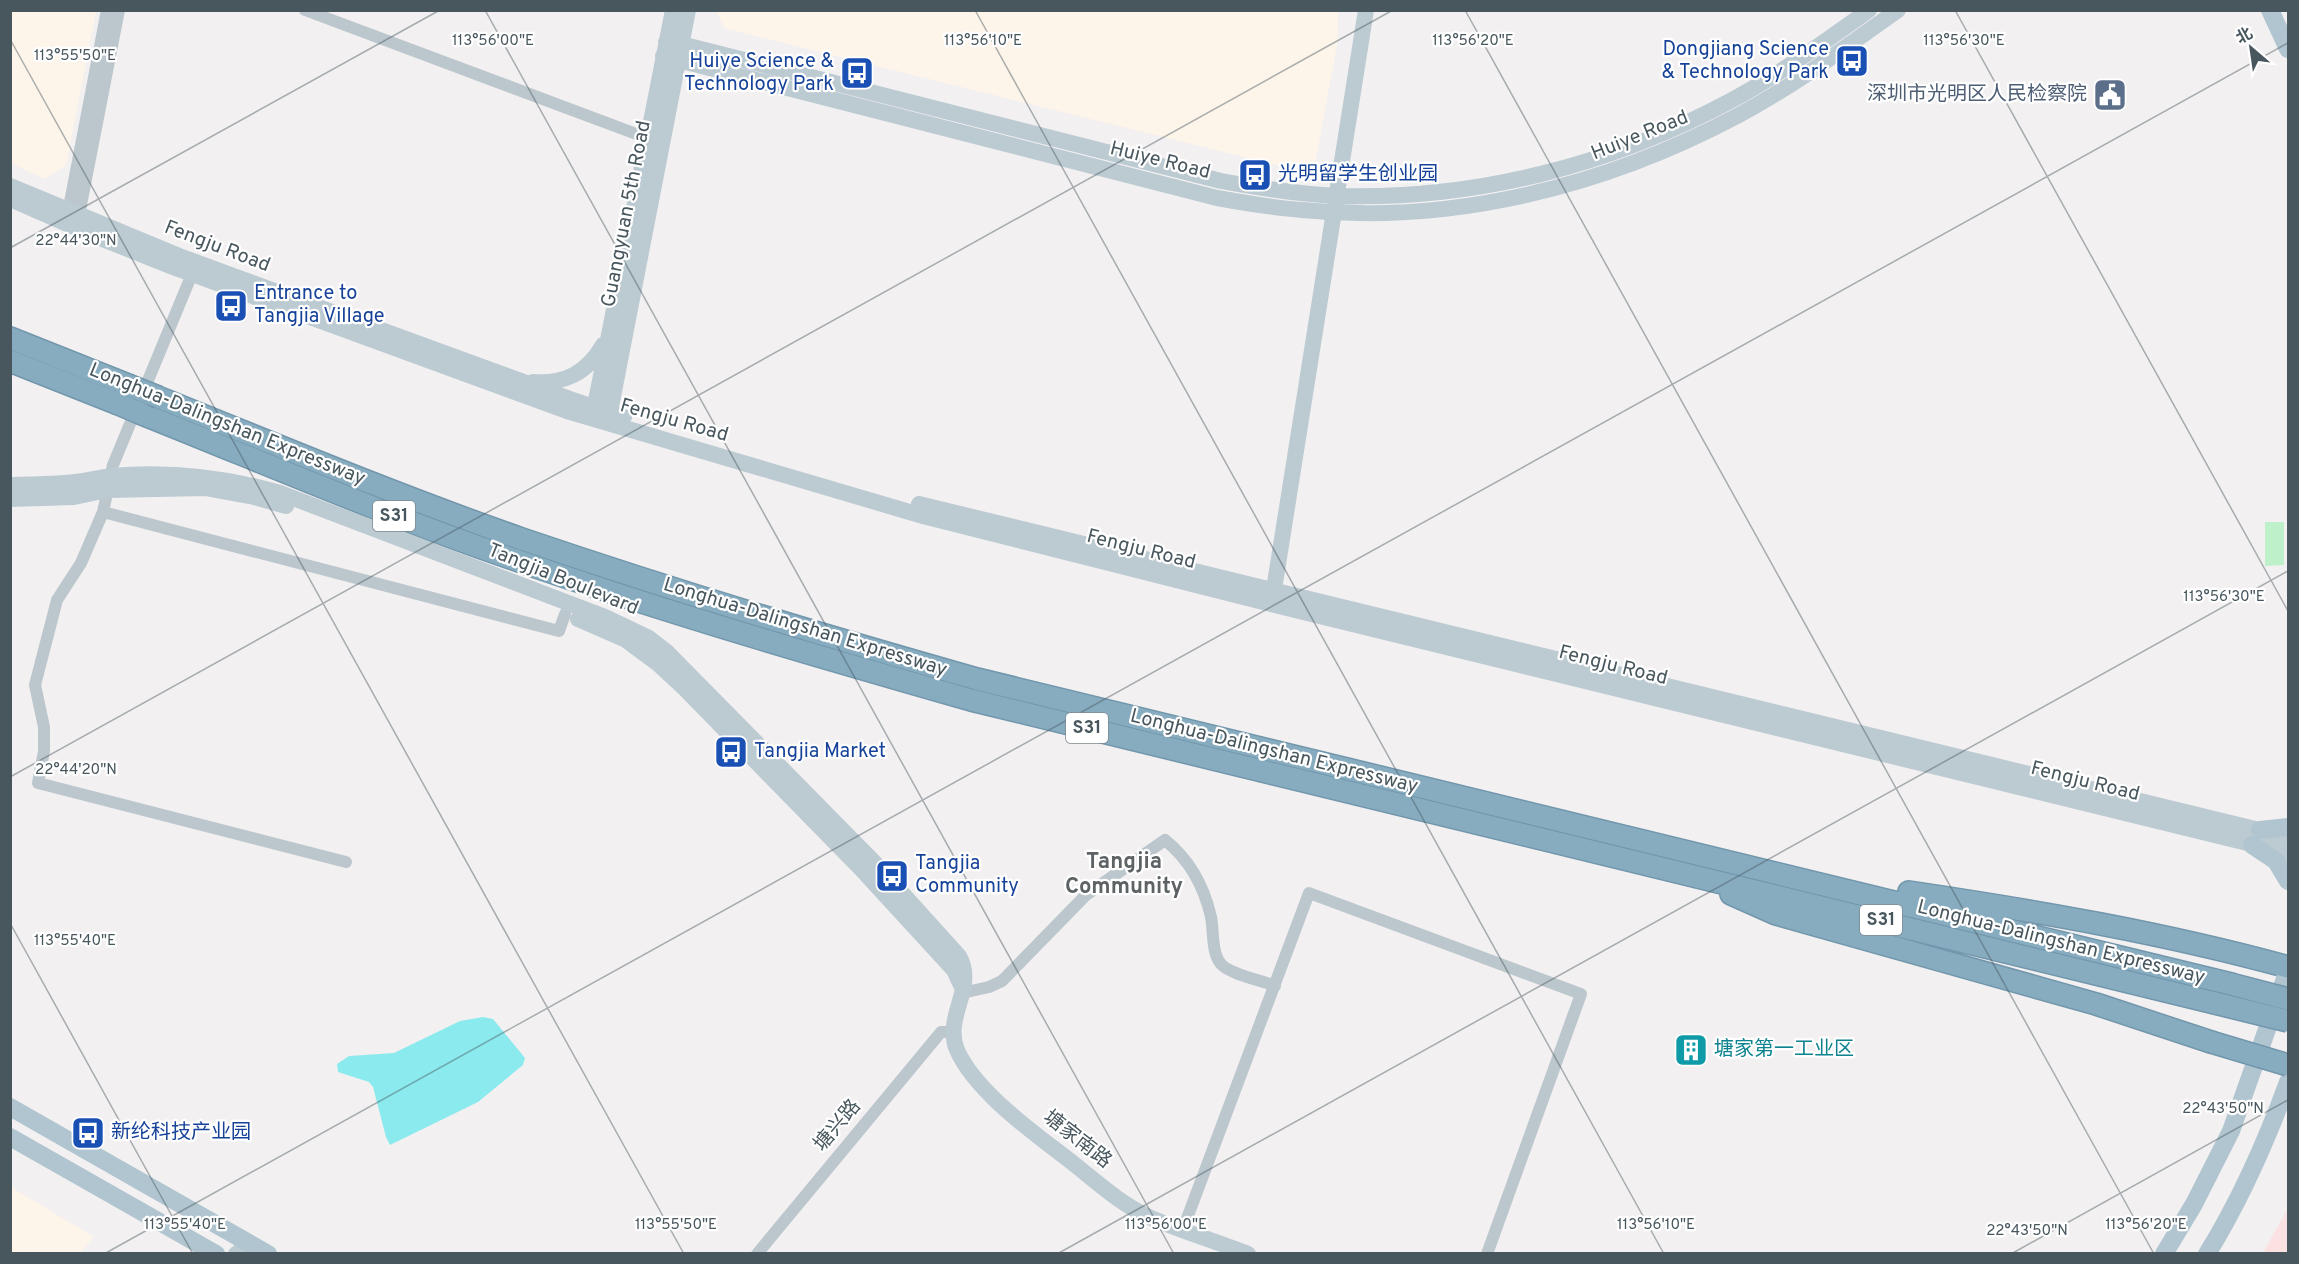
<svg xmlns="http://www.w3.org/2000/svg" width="2299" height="1264" viewBox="0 0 2299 1264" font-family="Overpass,'Noto Sans SC',sans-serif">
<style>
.commercial{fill:#fdf4ea}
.medical{fill:#fce1e3}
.green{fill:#bef1ca}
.water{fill:#8beaee}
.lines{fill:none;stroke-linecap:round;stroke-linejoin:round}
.highway-casing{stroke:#7297ac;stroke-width:24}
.street{stroke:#bcc7cd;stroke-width:12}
.secondary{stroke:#bccad2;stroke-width:16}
.primary{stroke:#b0c5cf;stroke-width:18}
.highway{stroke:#87acc0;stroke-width:21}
.highway-bridge-casing{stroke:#7297ac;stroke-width:24;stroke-linecap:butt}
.highway-bridge{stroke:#87acc0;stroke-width:21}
.ticks{fill:none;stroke:#48575e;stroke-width:1.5;stroke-opacity:0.45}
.labels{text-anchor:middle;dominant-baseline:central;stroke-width:4.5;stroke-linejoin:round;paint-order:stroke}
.shield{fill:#fff;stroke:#7f898e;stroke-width:1.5}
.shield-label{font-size:18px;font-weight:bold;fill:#48575e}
.transit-label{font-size:20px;fill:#164399;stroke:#fff;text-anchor:start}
.service-label{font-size:20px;fill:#4e5e75;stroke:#fff;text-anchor:end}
.street-label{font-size:20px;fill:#48575e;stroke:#fff}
.culture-label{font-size:20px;fill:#0d838f;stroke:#fff;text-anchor:start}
.quarter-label{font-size:22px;font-weight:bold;fill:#5d6265;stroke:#fff}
.ticks-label{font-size:15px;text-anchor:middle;fill:#48575e;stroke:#fff;stroke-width:4.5;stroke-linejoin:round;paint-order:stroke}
</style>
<rect width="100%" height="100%" fill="#f3f0f1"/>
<path class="commercial" d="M11,10l85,1 -30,154 -22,14 -33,-16z
M716,11l622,-1v1l-1,34 -22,119 -19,6 -572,-142z
M10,1187h1l83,50 -14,16h-69z"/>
<path class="medical" d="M2288,1208v45h-25z"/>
<path class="green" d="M2265,522h19v43l-19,1z"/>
<path class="water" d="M483,1017l10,2 32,39 -2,7 -45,37 -88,43 -4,-8 -13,-50 -4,-5 -31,-10 -1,-8 12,-8 45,-3 66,-32z"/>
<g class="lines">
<defs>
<path id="highway" d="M10,338l118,47
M10,361l106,42
M158,397c121,49 241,99 364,142 150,51 302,97 455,140l1254,305
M142,414c123,49 245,102 371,145 151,53 304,97 458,141l1256,306
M1909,892c128,19 255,41 379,75
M1731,894l45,20 320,90 115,38"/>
</defs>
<use href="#highway" class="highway-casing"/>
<path class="street" d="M305,10l342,128
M67,218l40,-208
M76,221l3,-6 40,-205
M103,512l10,-47 79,-191
M346,862l-308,-79 6,-32v-24l-9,-42 22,-85 24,-37 22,-51 456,119 6,-17
M962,993l27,-6 13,-6 84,-86 79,-55c25,20 39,46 46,77 3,15 0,39 12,49 11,9 37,14 52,20
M1183,1229l126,-336 272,101 -94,260
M757,1254l184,-222h13"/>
<path class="secondary" d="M666,42l15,2 540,137c38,7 78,13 117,15 138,4 273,-31 394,-96 48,-26 92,-58 137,-90
M663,56l554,142c28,5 57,10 85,12 151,15 304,-24 437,-95 56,-30 107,-68 159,-105
M10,186l169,70 391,143 54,18
M10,199l80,35 83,33 394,144 356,105 364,92 1001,245
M533,382c32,2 54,-9 70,-37
M593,416l80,-406
M605,419l5,-7 78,-402
M10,485c22,-1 44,0 65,-3 12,-1 24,-4 36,-6 57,-5 114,1 169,17l325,124 44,21 18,14 208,211 84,93c18,32 -16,61 -2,94 19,43 80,85 117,114 24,19 47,40 75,53 32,14 66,24 99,37
M10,499l64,-2 33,-7 98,-2 49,9 32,9
M919,504l1369,333
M1272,602l94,-592
M578,619l48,21 31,23 28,26 179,183 90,98 7,15
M236,1254l14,-10"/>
<path class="primary" d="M2270,10l18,39
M2260,830l28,-3
M2252,845l24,16 12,20
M10,1107l258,147
M10,1137l206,117
M2164,1254l30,-50 37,-73 57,-161
M2207,1254c34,-55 59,-112 81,-172"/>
<use href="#highway" class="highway"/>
<defs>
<path id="highway-bridge" d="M128,385l30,12
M116,403l26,11
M2231,984l57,15
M2227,1006l61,15
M2211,1042l77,23"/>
</defs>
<use href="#highway-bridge" class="highway-bridge-casing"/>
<use href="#highway-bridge" class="highway-bridge"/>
</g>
<path class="ticks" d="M485,10l689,1244M975,10l689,1244M1465,10l689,1244M1955,10l333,601M10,39l674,1215M10,248l430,-238M10,777l1383,-767M10,923l183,331M104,1254l2184,-1211M1057,1254l1231,-683M2011,1254l277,-154"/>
<defs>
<symbol id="bus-square" viewBox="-11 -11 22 22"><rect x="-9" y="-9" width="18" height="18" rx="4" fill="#1a4fb4" stroke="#fff"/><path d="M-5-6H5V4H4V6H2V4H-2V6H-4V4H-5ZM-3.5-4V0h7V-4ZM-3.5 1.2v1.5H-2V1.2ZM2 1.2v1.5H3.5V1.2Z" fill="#fff"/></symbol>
<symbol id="civic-square" viewBox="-11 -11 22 22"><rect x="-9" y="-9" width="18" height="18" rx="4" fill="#5c6f8a" stroke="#fff"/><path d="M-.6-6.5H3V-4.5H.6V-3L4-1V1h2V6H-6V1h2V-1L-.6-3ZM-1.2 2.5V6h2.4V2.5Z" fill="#fff"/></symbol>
<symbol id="building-square" viewBox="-11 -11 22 22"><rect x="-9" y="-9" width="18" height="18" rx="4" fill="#0f9aa8" stroke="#fff"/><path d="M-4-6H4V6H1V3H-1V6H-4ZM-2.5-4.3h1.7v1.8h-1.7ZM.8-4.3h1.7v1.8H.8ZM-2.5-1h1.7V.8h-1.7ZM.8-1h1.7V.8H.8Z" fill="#fff"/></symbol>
</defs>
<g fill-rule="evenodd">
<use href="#bus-square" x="1833" y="42" width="38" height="38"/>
<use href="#bus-square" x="838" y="54" width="38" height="38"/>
<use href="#civic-square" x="2091" y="76" width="38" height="38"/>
<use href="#bus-square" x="1236" y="156" width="38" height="38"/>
<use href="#bus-square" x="212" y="287" width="38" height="38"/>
<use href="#bus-square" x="712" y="733" width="38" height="38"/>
<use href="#bus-square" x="873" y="857" width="38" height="38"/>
<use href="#building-square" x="1672" y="1031" width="38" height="38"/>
<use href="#bus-square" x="69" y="1114" width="38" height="38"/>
</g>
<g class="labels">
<g class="shield">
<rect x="373" y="501" width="42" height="30" rx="4.5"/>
<rect x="1066" y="713" width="42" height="30" rx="4.5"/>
<rect x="1860" y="905" width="42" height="30" rx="4.5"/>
</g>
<g class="shield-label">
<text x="394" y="516">S31</text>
<text x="1087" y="728">S31</text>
<text x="1881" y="920">S31</text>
</g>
<g class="transit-label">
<text x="1829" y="50" text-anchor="end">Dongjiang Science<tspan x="1829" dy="23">&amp; Technology Park</tspan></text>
<text x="834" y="62" text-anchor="end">Huiye Science &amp;<tspan x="834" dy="23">Technology Park</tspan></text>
<text x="1278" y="175">光明留学生创业园</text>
<text x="254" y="294">Entrance to<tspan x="254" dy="23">Tangjia Village</tspan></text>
<text x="754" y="752">Tangjia Market</text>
<text x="915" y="864">Tangjia<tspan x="915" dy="23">Community</tspan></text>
<text x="111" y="1133">新纶科技产业园</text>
</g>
<g class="service-label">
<text x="2087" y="95">深圳市光明区人民检察院</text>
</g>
<g class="street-label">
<text transform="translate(1640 136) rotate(-22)">Huiye Road</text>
<text transform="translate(1160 161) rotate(14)">Huiye Road</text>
<text transform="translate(627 214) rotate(-79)">Guangyuan 5th Road</text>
<text transform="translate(217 247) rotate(21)">Fengju Road</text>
<text transform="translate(674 421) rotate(16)">Fengju Road</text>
<text transform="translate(227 425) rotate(22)">Longhua-Dalingshan Expressway</text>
<text transform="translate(1141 550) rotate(14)">Fengju Road</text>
<text transform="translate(563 580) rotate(22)">Tangjia Boulevard</text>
<text transform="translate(805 628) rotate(17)">Longhua-Dalingshan Expressway</text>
<text transform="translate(1613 666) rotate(14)">Fengju Road</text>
<text transform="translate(1274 752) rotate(14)">Longhua-Dalingshan Expressway</text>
<text transform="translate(2085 782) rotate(14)">Fengju Road</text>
<text transform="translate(2061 943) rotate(14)">Longhua-Dalingshan Expressway</text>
<text transform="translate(838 1126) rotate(-50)">塘兴路</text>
<text transform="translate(1077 1140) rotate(38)">塘家南路</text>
</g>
<g class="culture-label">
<text x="1714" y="1050">塘家第一工业区</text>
</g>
<g class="quarter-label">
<text x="1124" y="862">Tangjia<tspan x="1124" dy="25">Community</tspan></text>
</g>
</g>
<g class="ticks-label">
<text x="493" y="45">113°56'00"E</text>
<text x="983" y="45">113°56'10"E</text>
<text x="1473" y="45">113°56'20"E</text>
<text x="1964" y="45">113°56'30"E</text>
<text x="75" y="60">113°55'50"E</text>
<text x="76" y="245">22°44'30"N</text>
<text x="2224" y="601">113°56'30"E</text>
<text x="76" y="774">22°44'20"N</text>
<text x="75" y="945">113°55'40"E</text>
<text x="2223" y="1113">22°43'50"N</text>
<text x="185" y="1229">113°55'40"E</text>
<text x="676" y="1229">113°55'50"E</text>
<text x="1166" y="1229">113°56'00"E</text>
<text x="1656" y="1229">113°56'10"E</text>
<text x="2146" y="1229">113°56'20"E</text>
<text x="2027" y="1235">22°43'50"N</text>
</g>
<rect width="2299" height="1264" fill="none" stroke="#48575e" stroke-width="24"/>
<g transform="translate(2251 48) rotate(331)" stroke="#ffffff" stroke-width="4.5" paint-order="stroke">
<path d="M0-4.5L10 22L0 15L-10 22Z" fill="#48575e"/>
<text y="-9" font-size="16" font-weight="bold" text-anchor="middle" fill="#48575e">北</text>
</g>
</svg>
